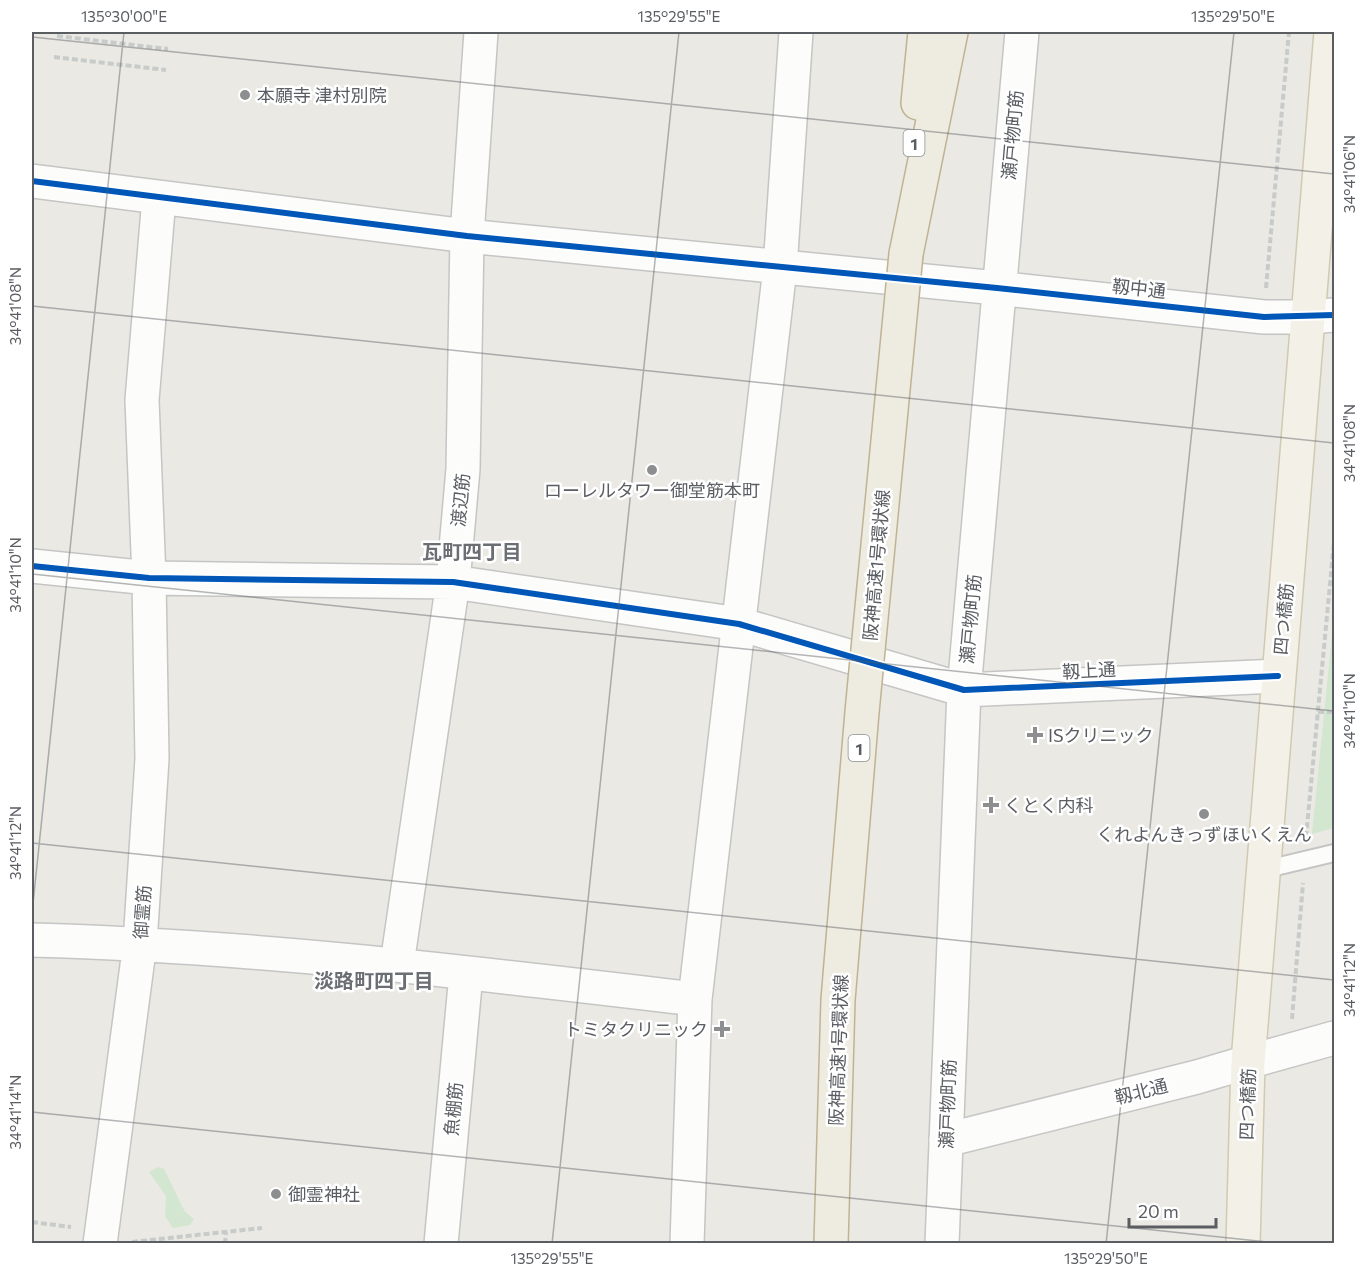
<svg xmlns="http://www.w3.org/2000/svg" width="1366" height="1275" viewBox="0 0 1366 1275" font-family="Commissioner,'Noto Sans JP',sans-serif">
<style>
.green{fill:#d2e6d0}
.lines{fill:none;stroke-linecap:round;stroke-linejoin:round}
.lane-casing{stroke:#c5c5c5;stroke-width:20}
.street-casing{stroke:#c5c5c5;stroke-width:36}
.secondary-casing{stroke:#c6c7c6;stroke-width:36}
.primary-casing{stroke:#d1cab2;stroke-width:36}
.highway-casing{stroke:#c0b393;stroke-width:36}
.path{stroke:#c7cbc9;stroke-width:4;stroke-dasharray:6 3;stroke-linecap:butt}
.lane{stroke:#fcfcfb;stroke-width:16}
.street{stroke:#fcfcfb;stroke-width:33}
.secondary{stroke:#fcfcfb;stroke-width:33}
.primary{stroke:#f2f0e7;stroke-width:33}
.highway{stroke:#eeebe0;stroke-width:33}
.highway-bridge-casing{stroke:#c0b393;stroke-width:36;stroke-linecap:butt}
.highway-bridge{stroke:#eeebe0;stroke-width:33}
.cycleway-casing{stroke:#fff;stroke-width:10}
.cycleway{stroke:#0057b8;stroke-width:6}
.ticks{fill:none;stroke:#5a5d62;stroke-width:1.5;stroke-opacity:0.45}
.poi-dot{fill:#8c8e90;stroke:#fff;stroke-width:2}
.labels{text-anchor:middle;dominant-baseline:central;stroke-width:5;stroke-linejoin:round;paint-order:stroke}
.shield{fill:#fff;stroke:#8c8e91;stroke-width:1.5}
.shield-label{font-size:16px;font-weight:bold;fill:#5a5d62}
.poi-label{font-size:18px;fill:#5a5d62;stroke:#fff;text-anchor:start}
.street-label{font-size:18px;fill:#5a5d62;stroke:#fff}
.neighbourhood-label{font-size:20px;font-weight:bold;fill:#6b6f74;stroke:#fff}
.neatline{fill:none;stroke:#5a5d62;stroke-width:2}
.ticks-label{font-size:15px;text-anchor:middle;fill:#5a5d62}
</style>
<rect width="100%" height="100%" fill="#eae9e4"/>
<path class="green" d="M1334,615v213l-22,6z
M158,1167l6,2 21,43 9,7 -4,6 -17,3 -8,-12 1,-20 -17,-24z"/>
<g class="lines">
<defs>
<path id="lane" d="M1263,870l71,-17"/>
<path id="street" d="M32,181l435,55 530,52 267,29h44
M32,566l117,12 304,4 286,42 225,66 314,-14
M32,940c222,6 442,33 663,59
M397,964l56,-382 10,-113 4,-233 14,-204
M1248,1062l86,-24
M100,1244l40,-301 12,-184 -3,-181 -7,-178 17,-202
M441,1244l25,-270
M687,1244l8,-245 85,-731 16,-236
M942,1244l22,-554 58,-658"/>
<path id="secondary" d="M1308,317l26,-2
M946,1140l251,-63 51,-15"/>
<path id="primary" d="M1243,1244l5,-182 83,-1030"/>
<path id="highway" d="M918,103l7,-71
M906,254l45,-222"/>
</defs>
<use href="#lane" class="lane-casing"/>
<use href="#street" class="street-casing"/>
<use href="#secondary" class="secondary-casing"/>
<use href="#primary" class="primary-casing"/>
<use href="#highway" class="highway-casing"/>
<path class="path" d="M57,36l111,13
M54,57l112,13
M1266,288l23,-256
M1318,712h16
M1306,837l28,-295
M1292,1019l11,-136
M32,1222l39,5
M132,1242l130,-14
M225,1244l1,-12"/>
<use href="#lane" class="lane"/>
<use href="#street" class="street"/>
<use href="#secondary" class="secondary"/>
<use href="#primary" class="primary"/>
<use href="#highway" class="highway"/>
<defs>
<path id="highway-bridge" d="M831,1244l7,-244 24,-288 44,-458"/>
</defs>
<use href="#highway-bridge" class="highway-bridge-casing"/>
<use href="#highway-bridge" class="highway-bridge"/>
<defs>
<path id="cycleway" d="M32,181l435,55 530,52 267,29 70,-2
M32,566l117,12 304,4 286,42 225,66 314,-14"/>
</defs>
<use href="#cycleway" class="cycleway-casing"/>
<use href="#cycleway" class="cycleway"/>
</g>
<path class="ticks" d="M32,37l1302,137M32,306l1302,137M32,574l1302,137M32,843l1302,137M32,913l92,-881M32,1112l1254,132M552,1244l127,-1212M1106,1244l128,-1212"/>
<g class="poi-dot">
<circle cx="245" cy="95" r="6"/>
<circle cx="652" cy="470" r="6"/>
<path d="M1032 726h6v6h6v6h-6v6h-6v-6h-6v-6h6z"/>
<path d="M988 796h6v6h6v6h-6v6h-6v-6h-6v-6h6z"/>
<circle cx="1204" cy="814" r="6"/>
<path d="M719 1020h6v6h6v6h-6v6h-6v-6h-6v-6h6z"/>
<circle cx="276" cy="1194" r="6"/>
</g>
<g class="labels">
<g class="shield">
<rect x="903.5" y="130" width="21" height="26" rx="4.5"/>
<rect x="848.5" y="735" width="21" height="26" rx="4.5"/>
</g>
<g class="shield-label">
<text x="914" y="143">1</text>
<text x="859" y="748">1</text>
</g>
<g class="poi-label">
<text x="257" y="95">本願寺 津村別院</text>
<text x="652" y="490" text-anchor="middle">ローレルタワー御堂筋本町</text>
<text x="1048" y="735">ISクリニック</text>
<text x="1004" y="805">くとく内科</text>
<text x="1204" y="834" text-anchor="middle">くれよんきっずほいくえん</text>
<text x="708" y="1029" text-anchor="end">トミタクリニック</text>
<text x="288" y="1194">御霊神社</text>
</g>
<g class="street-label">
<text transform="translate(1012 135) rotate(-85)">瀬戸物町筋</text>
<text transform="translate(1139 288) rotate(6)">靱中通</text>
<text transform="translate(460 500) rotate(-85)">渡辺筋</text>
<text transform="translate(876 565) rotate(-85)">阪神高速1号環状線</text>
<text transform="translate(970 619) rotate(-85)">瀬戸物町筋</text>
<text transform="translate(1283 619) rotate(-85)">四つ橋筋</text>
<text transform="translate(1089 670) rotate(-3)">靱上通</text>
<text transform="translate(142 912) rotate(-86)">御霊筋</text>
<text transform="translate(838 1050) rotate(-88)">阪神高速1号環状線</text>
<text transform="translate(1141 1091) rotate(-14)">靱北通</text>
<text transform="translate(947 1104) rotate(-88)">瀬戸物町筋</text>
<text transform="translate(1247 1104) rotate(-88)">四つ橋筋</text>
<text transform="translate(453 1109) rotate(-85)">魚棚筋</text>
</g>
<g class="neighbourhood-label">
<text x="472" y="551">瓦町四丁目</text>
<text x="374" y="980">淡路町四丁目</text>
</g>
</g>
<rect width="1366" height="1275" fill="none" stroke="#ffffff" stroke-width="66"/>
<path d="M1129 1218v9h87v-9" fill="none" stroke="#5a5d62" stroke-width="3"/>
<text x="1138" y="1218" font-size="18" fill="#5a5d62" stroke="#ffffff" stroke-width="4.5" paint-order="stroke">20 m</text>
<rect x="33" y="33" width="1300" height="1209" class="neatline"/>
<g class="ticks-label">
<text x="124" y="22">135°30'00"E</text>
<text x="679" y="22">135°29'55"E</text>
<text x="1233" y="22">135°29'50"E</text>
<text transform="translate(1350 174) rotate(-90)" y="5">34°41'06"N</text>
<text transform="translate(16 306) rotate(-90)" y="5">34°41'08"N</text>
<text transform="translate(1350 443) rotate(-90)" y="5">34°41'08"N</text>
<text transform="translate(16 575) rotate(-90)" y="5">34°41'10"N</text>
<text transform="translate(1350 711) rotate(-90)" y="5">34°41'10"N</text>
<text transform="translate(16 843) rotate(-90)" y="5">34°41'12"N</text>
<text transform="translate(1350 980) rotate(-90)" y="5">34°41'12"N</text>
<text transform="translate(16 1112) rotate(-90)" y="5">34°41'14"N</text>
<text x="552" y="1264">135°29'55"E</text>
<text x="1106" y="1264">135°29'50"E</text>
</g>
</svg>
